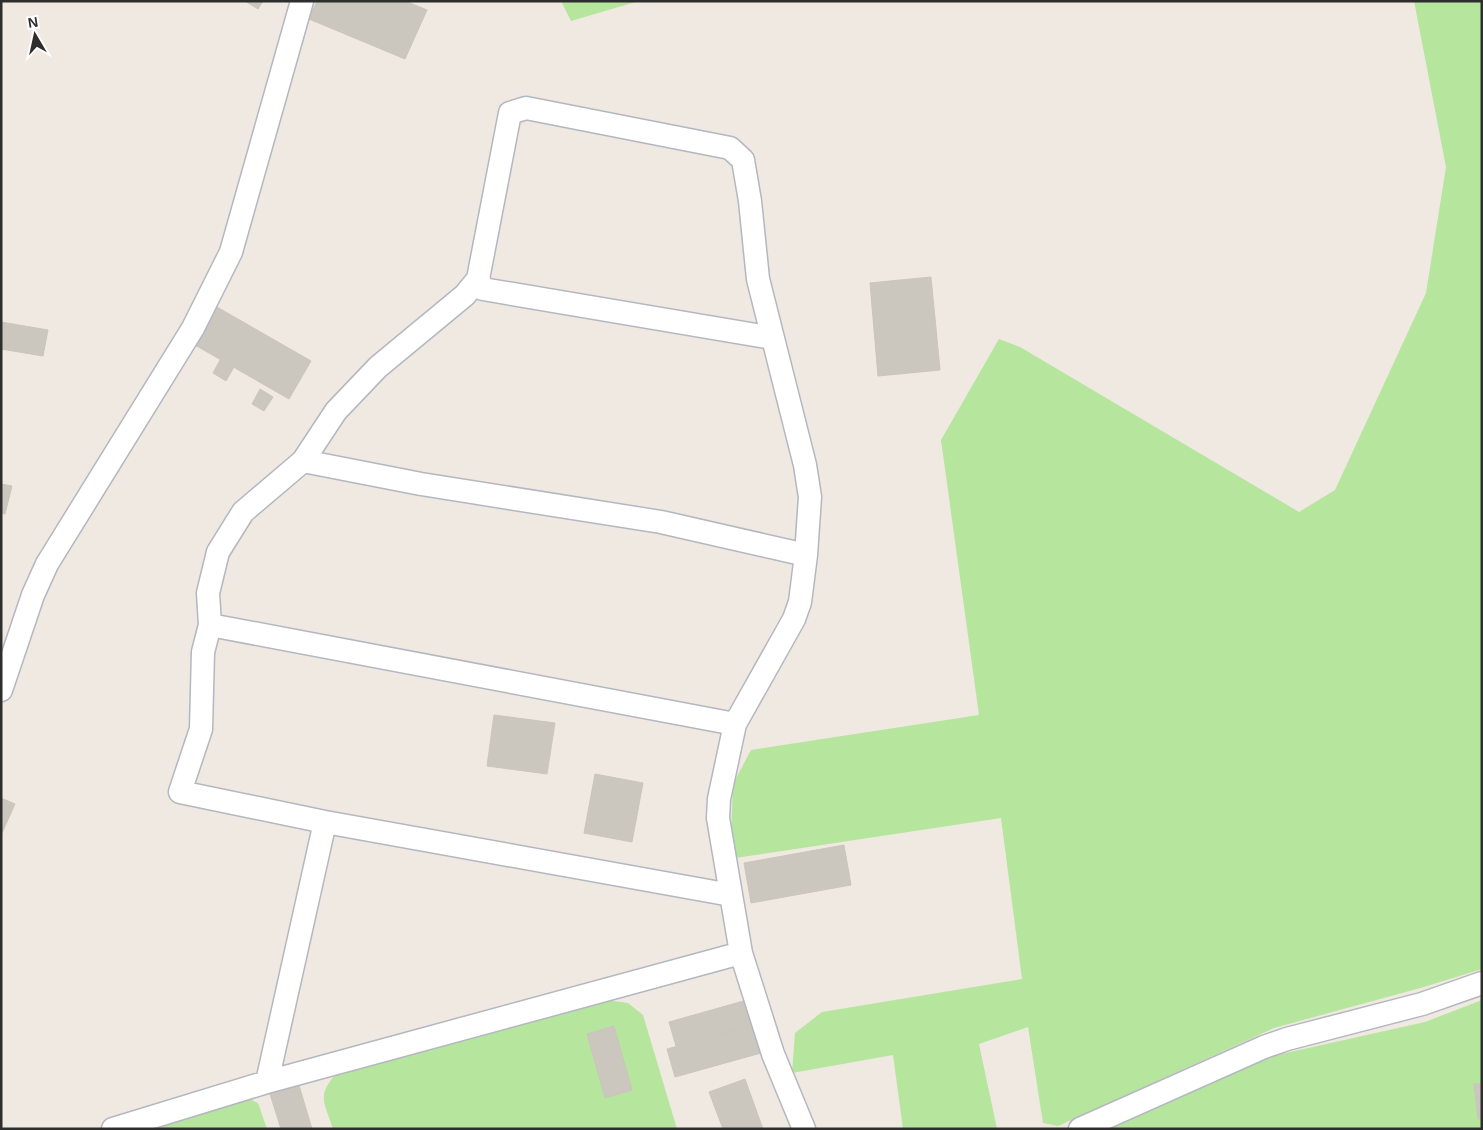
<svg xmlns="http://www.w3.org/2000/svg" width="1483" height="1130" viewBox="0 0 1483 1130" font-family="Helvetica,sans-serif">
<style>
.green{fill:#b6e59e}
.building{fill:#cbc7bf;stroke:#cbc5ba}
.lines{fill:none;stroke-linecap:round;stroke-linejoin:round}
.minor-casing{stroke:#b4b7c1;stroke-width:25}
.minor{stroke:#fff;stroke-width:22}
</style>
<rect width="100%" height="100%" fill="#efe9e1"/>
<path class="green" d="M561,1h78l-68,20z
M1414,1h68v968l-58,18 -150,41 -216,98 -15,-3 -15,-96 -49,17 18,85h-94l-10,-74 -101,18 3,-40 27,-21 200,-33 -21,-161 -266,40 -4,-23 2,-51 18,-34 228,-35 -38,-275 58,-101 21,8 279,165 36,-22 91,-197 20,-126z
M607,1000l21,3 15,12 34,114h-344c-8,-26 -17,-33 3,-55z
M1482,1000v129h-374l151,-70 166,-37z
M247,1098l11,5 9,26h-122z"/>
<path class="building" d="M245,1h18l-5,8z
M317,1h88l22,9 -22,49 -96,-40z
M931,277l9,93 -62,6 -8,-93z
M217,307l94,54 -22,38 -94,-54z
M1,322l47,8 -5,26 -42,-7z
M220,360l14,7 -8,14 -13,-8z
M260,389l13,8 -9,14 -12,-7z
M1,484l11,2 -7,28 -4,-1z
M494,715l61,8 -8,51 -60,-8z
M595,774l48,9 -11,59 -48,-9z
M1,798l14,6 -13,29 -1,-1z
M844,845l7,40 -100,18 -7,-40z
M747,1000l7,25 -78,21 -7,-24z
M754,1025l7,28 -86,24 -8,-28z
M614,1026l18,64 -27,8 -18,-64z
M745,1079l18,50h-40l-14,-37z
M298,1082l14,47h-31l-12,-38z
M1474,1084h8v35h-4z"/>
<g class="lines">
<defs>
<path id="minor" d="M773,338l-290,-49 -5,-10 32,-166 16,-5 204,40 13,12 7,41 8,78 47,186 5,32 -4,58 -6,47 -6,17 -59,105 -16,75 -1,19 23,135 32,101 31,75
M303,461l118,23 240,38 145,33
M210,625l-2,-32 10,-41 25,-40 60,-51 33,-50 42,-44 87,-72 13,-16
M1,690l32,-95 14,-31 146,-236 38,-76 71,-251
M731,895l-406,-73 -145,-30 21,-63 2,-77 7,-27 525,99
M267,1082l58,-260
M113,1129l154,-47 474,-129
M1080,1129l184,-82 23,-8 135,-35 60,-21"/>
</defs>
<use href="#minor" class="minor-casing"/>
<use href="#minor" class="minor"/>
</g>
<rect width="1483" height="1130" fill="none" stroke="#2e2e2e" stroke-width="5"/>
<g transform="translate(35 35) rotate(351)" stroke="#ffffff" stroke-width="4" paint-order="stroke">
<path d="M0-4L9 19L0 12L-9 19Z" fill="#2e2e2e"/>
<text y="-8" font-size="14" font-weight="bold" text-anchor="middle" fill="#2e2e2e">N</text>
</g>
</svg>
